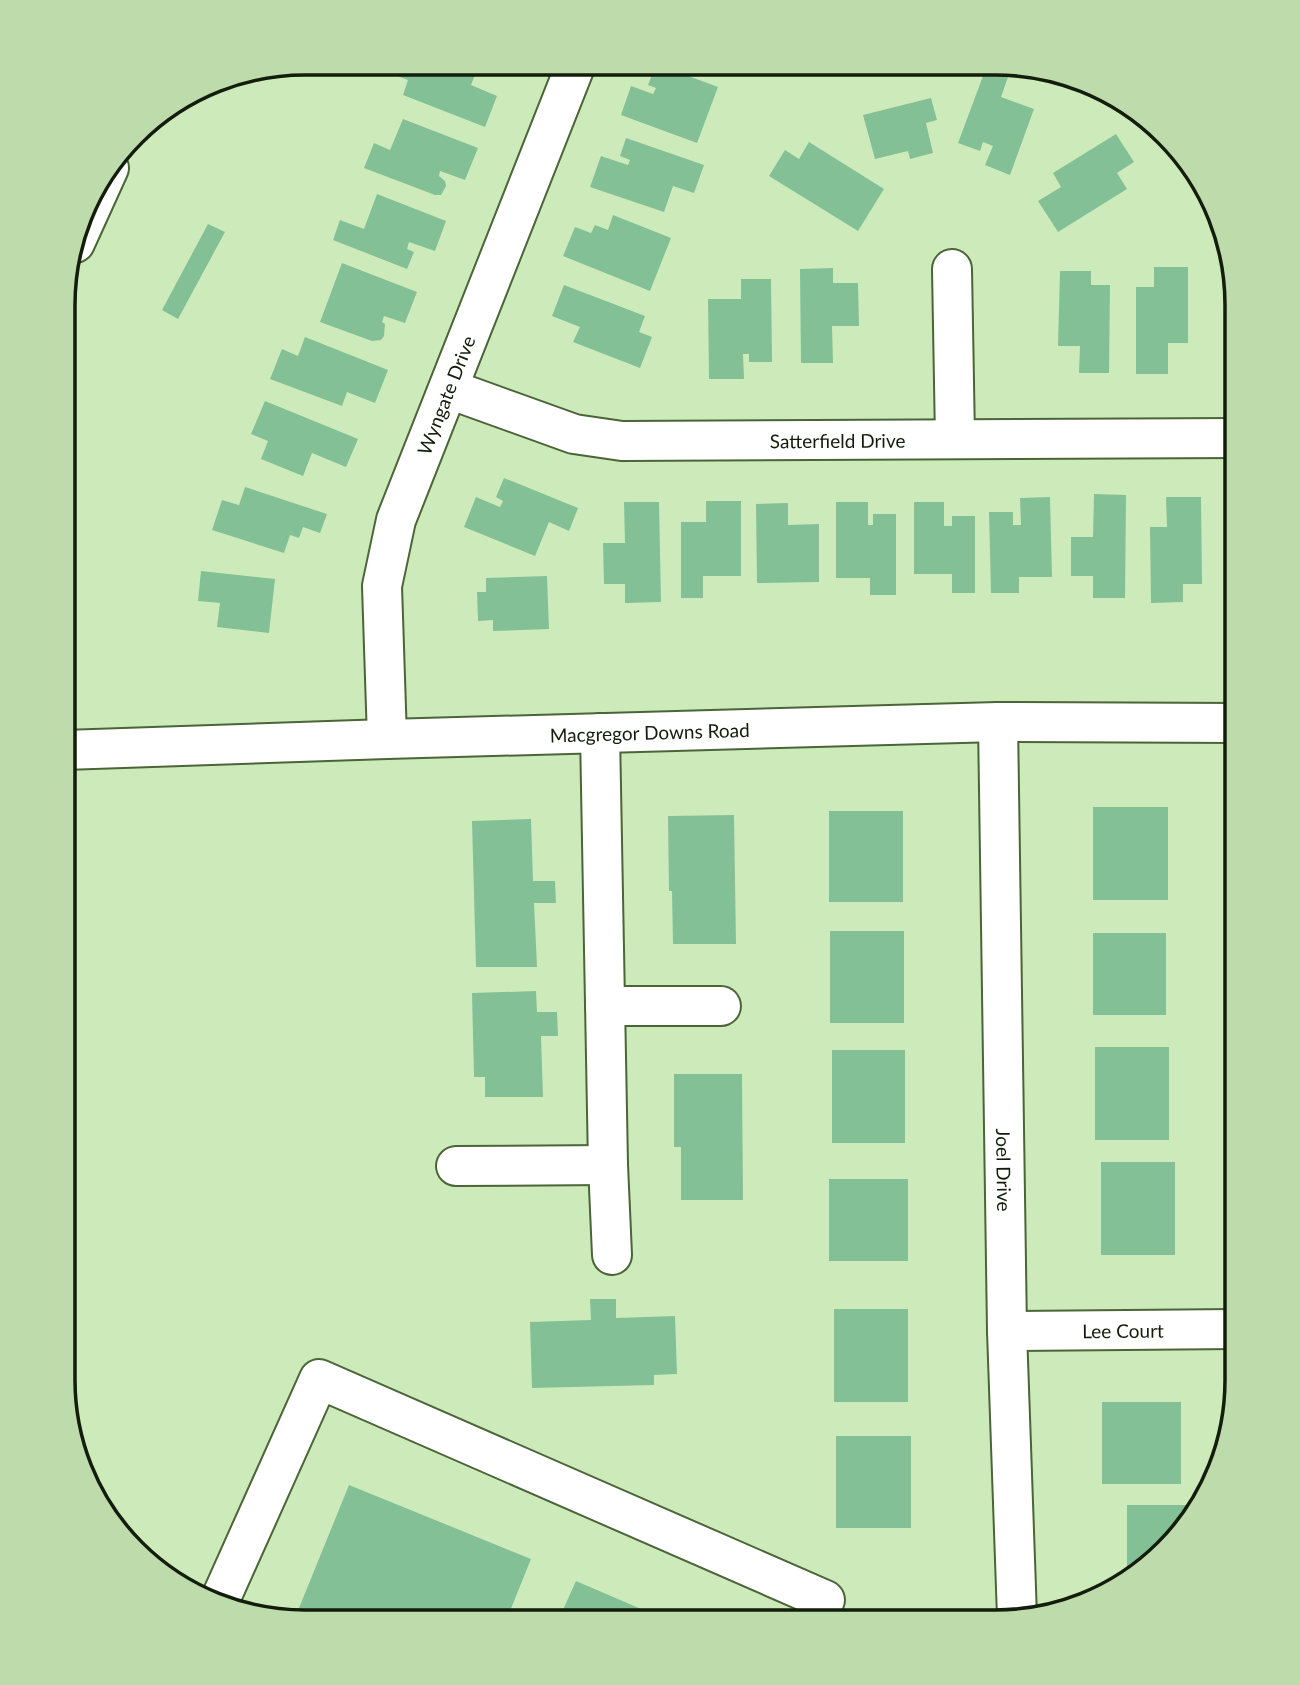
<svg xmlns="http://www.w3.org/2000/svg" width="1300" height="1685" viewBox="0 0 1300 1685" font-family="Lato,sans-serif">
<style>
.building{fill:#84c095}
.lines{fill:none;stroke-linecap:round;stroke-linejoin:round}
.minor-casing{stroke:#4b6438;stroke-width:42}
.minor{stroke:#fff;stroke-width:38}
.labels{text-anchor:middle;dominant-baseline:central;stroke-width:5;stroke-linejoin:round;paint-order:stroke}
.street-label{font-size:19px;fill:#131d0b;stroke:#cdebba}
.rim{fill:none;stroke:#131d0b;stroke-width:3.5}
</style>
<rect width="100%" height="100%" fill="#cdebba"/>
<path class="building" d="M397,63h65l15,7 -6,15 26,11 -12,31 -82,-32 5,-15 -16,-6z
M656,64l62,23 -21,56 -76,-28 10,-29 22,8 3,-6 -8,-3z
M722,64h32l-4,12z
M986,68l22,9 -7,20 33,12 -24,66 -25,-10 8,-19 -10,-4 -3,9 -22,-8z
M931,98l6,22 -11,3 7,30 -23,6 -2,-8 -33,8 -12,-44z
M403,119l75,29 -13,32 -25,-9 -1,5 6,5 1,5 -5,9h-6l-71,-27 10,-25 16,7z
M1116,134l18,28 -17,11 10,16 -69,43 -20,-31 23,-14 -8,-14z
M626,138l78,27 -10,28 -21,-7 -9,26 -74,-25 11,-31 27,9 2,-5 -10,-4z
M809,142l75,47 -26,42 -89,-55 16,-26 14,9z
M377,194l69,27 -11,30 -26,-9 -2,7 7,3 -7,17 -74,-29 7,-20 24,9z
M613,215l58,23 -21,53 -87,-35 12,-29 16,6 4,-8 13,5z
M208,224l17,8 -47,87 -16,-9z
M342,263l75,29 -12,31 -21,-7 -2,6 3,2 -1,12 -3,4 -9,1 -52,-19z
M1154,267h34v76h-20v31h-32v-87h18z
M833,268v15h25l1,43h-27l1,37h-32l-1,-94z
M1060,271h31v14h19l-1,88h-30l1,-27h-22z
M741,279h30l1,83h-23v-8h-6l1,25h-35l-1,-80h33z
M564,285l81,31 -6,16 13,5 -12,31 -67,-26 7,-15 -28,-11z
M305,337l83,33 -13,33 -28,-11 -5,14 -72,-27 12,-30 16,7z
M265,401l93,38 -12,28 -34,-14 -9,23 -42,-17 7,-18 -17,-7z
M504,478l74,30 -9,23 -20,-9 -14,34 -71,-29 12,-30 24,10 3,-6 -7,-4z
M245,487l82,27 -7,19 -17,-6 -4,11 -9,-3 -6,18 -72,-23 10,-30 17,5z
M1094,494l32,1 -1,103h-32v-22h-22v-39h22z
M1228,496h9v74h-9z
M1050,497l2,80h-33v16h-28l-2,-81h24v13h8l-1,-27z
M1166,497h35l1,87h-19v18l-32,1 -1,-76h17z
M706,501h35v75h-38v22h-22v-76h25z
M624,502h35l2,100 -36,1v-19h-21l-1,-41h22z
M836,502h32v23h5v-11h23v81h-26v-17h-34z
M914,502h30v24h8v-10h23v77h-23v-19h-38z
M788,503v22l31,-1v58l-62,1 -1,-79z
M201,571l74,8 -6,54 -52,-6 3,-24 -22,-2z
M547,576l2,53 -56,2v-11l-15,1 -1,-29h9v-14z
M1093,807h75v93h-75z
M829,811h74v91h-74z
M734,815l2,129h-63l-1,-53h-3l-1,-75z
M531,819l2,62h22l1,22h-22l3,64h-61l-4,-146z
M1226,893h11v57h-11z
M830,931h74v92h-74z
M1093,933h73v82h-73z
M536,991l1,21h20l1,24h-17l2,61h-58v-20h-11l-2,-84z
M1095,1047h74v93h-74z
M832,1050h73v93h-73z
M674,1074h68l1,126h-62v-53h-7z
M1101,1162h74v93h-74z
M1228,1176h9v57h-9z
M829,1179h79v82h-79z
M590,1299h26v19l59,-2 2,58 -23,1v10l-122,3 -2,-66 61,-2z
M834,1309h74v93h-74z
M1102,1402h79v82h-79z
M836,1436h75v92h-75z
M349,1485l182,74 -25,62 -179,-1 -28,-12z
M1127,1505h71v6l-71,64z
M576,1581l93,40h-111z"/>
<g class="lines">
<defs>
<g id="minor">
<path d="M75,243l34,-75"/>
<path d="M952,269l3,170"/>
<path id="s1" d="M449,389l125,45 48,7 615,-3"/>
<path id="s2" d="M998,722l9,609 10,286"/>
<path d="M600,733l8,432 4,90"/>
<path id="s3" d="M387,739l-5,-153 14,-66 180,-456"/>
<path id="s4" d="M64,750l323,-11 611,-17 239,1"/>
<path d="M605,1006h116"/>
<path d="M456,1166l152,-1"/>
<path id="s5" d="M1007,1331l229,-2"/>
<path d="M220,1600l99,-221 506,221 -9,21"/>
</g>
</defs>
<use href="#minor" class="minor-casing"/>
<use href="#minor" class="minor"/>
</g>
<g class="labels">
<g class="street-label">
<text stroke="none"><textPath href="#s3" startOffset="355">Wyngate Drive</textPath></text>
<text stroke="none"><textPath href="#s1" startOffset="397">Satterfield Drive</textPath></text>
<text stroke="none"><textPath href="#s4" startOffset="586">Macgregor Downs Road</textPath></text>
<text stroke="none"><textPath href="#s2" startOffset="448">Joel Drive</textPath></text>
<text stroke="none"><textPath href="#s5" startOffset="116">Lee Court</textPath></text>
</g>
</g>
<path d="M0 0H1300V1685H0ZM305 75H995A230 230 0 0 1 1225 305V1380A230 230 0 0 1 995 1610H305A230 230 0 0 1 75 1380V305A230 230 0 0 1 305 75Z" fill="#bedbac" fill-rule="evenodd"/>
<path class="rim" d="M305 75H995A230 230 0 0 1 1225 305V1380A230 230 0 0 1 995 1610H305A230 230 0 0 1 75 1380V305A230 230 0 0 1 305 75Z"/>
</svg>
